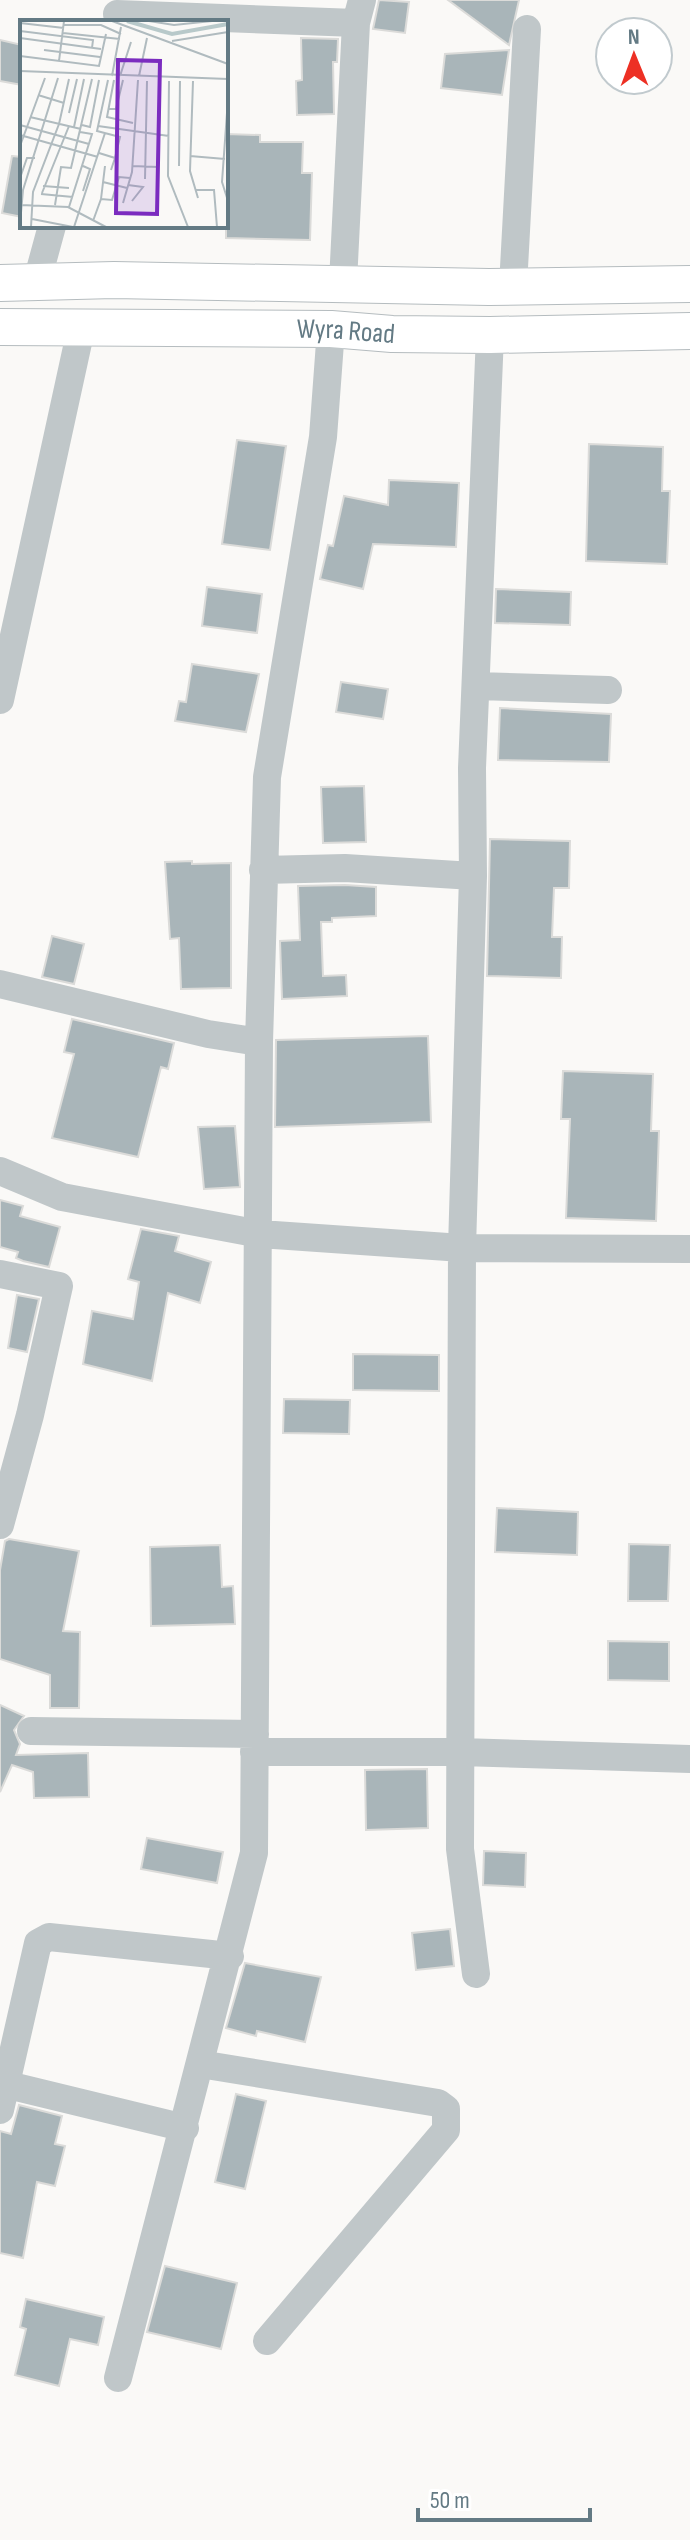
<svg xmlns="http://www.w3.org/2000/svg" width="690" height="2540" viewBox="0 0 690 2540" font-family="'Sofia Sans Condensed',sans-serif">
<style>
.building{fill:#a9b5b9;stroke:#dbdbd9;stroke-width:2}
.lines{fill:none;stroke-linecap:round;stroke-linejoin:round}
.major-casing{stroke:#b5bcbf;stroke-width:38}
.minor{stroke:#c0c7c9;stroke-width:28}
.major{stroke:#fff;stroke-width:36}
.labels{text-anchor:middle;dominant-baseline:central;stroke-width:8;stroke-linejoin:round;paint-order:stroke}
.street-label{font-size:28px;fill:#637a84;stroke:#fff}
.inset-river{fill:none;stroke:#b8c9ca;stroke-width:4}
.inset-road{fill:none;stroke:#b0bbbf;stroke-width:2}
.view{fill:#7b2cbf;fill-opacity:0.15;stroke:#7b2cbf;stroke-width:4}
.inset-edge{fill:none;stroke:#637a84;stroke-width:4}
</style>
<rect width="100%" height="100%" fill="#faf9f7"/>
<path class="building" d="M379,0l30,2 -4,31 -32,-4z
M448,0h71l-10,45z
M301,38l37,1 -1,23h-4l1,52 -37,1 -1,-34 6,-1z
M0,40l22,5v40l-22,-4z
M509,50l-7,45 -61,-7 4,-34z
M226,134l34,1v7h43l-1,31h10l-2,67 -84,-2z
M12,156l10,1v60l-20,-4z
M237,440l49,6 -16,104 -48,-6z
M589,444l74,3 -1,44h8l-3,73 -81,-3z
M389,480l70,3 -3,64 -83,-3 -10,45 -43,-10 8,-34 5,1 11,-50 44,9z
M207,587l55,7 -5,39 -55,-7z
M496,589l75,3 -1,33 -75,-2z
M192,664l67,10 -13,58 -71,-11 4,-20 7,1z
M341,682l47,7 -5,30 -47,-7z
M500,708l111,6 -2,48 -111,-2z
M364,786l2,56 -43,1 -2,-56z
M490,839l80,2 -1,47h-15l-2,49h10l-1,41 -74,-2z
M192,861v3l39,-1v125l-50,1 -2,-51 -9,1 -5,-77z
M345,885l31,2v29l-44,2v4h-11l2,54 23,-1 1,21 -65,3 -2,-58 20,-1 -2,-54z
M52,936l32,8 -10,40 -32,-7z
M72,1019l102,24 -6,26 -7,-2 -23,90 -86,-19 22,-84 -10,-2z
M428,1036l3,86 -156,5 1,-87z
M563,1071l90,3 -2,57h8l-3,90 -90,-3 4,-99h-9z
M235,1126l5,61 -36,2 -6,-62z
M0,1200l23,6 -3,10 40,11 -11,40 -26,-6 -7,-3 2,-6 -18,-5z
M141,1229l38,7 -4,15 36,11 -11,41 -32,-10 -16,88 -69,-17 9,-53 41,8 6,-37 -11,-3z
M17,1295l22,4 -12,53 -19,-4z
M353,1354l86,1v36l-86,-1z
M284,1399l66,1 -1,34 -66,-1z
M497,1508l81,4 -1,43 -82,-3z
M9,1539l70,12 -16,80 17,1 -1,76h-29v-33l-50,-16v-89l5,-29z
M629,1544l41,1 -2,56h-40z
M220,1545l2,42 11,-1 2,38 -84,2 -1,-79z
M608,1641l61,1v39l-61,-1z
M0,1705l24,11 -10,14 6,14 -4,11 72,-2 1,44 -55,1 -1,-26 -21,-7 -12,27z
M427,1769l1,59 -62,2 -1,-60z
M147,1838l76,14 -6,31 -76,-14z
M484,1851l42,2 -1,34 -42,-2z
M450,1929l4,37 -38,4 -4,-37z
M245,1963l76,14 -16,65 -48,-11 -1,5 -30,-8z
M236,2094l30,7 -21,88 -30,-7z
M19,2105l43,11 -7,28 10,2 -10,40 -18,-4 -14,76 -23,-5v-122l11,3z
M165,2266l72,17 -16,66 -74,-17z
M26,2299l78,18 -6,28 -28,-6 -11,47 -44,-11 11,-46 -6,-2z"/>
<g class="lines">
<defs>
<g id="major">
<path d="M0,283l114,-3 375,7 201,-3"/>
<path id="s1" d="M0,327l331,2 61,5 98,1 200,-4"/>
</g>
</defs>
<use href="#major" class="major-casing"/>
<path class="minor" d="M117,14l239,9
M37,281l15,-55
M343,282l13,-259 6,-23
M513,286l14,-257
M477,686l131,4
M0,700l81,-371
M263,870l82,-2 128,8
M0,984l208,50 51,8
M0,1171l62,26 198,37 202,14 228,1
M0,1274l59,12 -29,129 -30,110
M31,1731l224,3
M254,1752h206l230,7
M476,1974l-16,-125 2,-601 11,-372 -1,-108 18,-433
M200,2064l238,39 8,6v21l-179,211
M0,2083l185,45
M0,2110l38,-167 11,-6 181,19
M118,2378l136,-525 5,-811 8,-265 56,-340 8,-108"/>
<use href="#major" class="major"/>
</g>
<g class="labels">
<g class="street-label">
<text stroke="none"><textPath href="#s1" startOffset="346">Wyra Road</textPath></text>
</g>
</g>
<g transform="translate(20 20)">
<rect width="208" height="208" fill="#faf9f7"/>
<path class="inset-river" d="M107,1l45,13 56,-10"/>
<path class="inset-road" d="M92,1l116,43M129,1l25,4 38,-4M0,3l44,5M44,5h37l20,9M0,11l73,9 -1,8M43,13l57,6M0,18l81,11M152,21l56,-9M24,30l56,7M0,36l79,10 7,-32M39,41l5,-40M0,51l208,8M92,56l9,-49M100,56l11,-34M119,56l8,-38M88,60l-11,51 23,6 -5,21M94,60l-7,37 26,6M149,61l-1,95 20,51M173,61l-3,90 8,27M18,75l26,8M208,79l-6,83 6,19M89,89h7l7,-29M49,93l8,-34M10,97l51,12M0,105l69,19M62,105l8,2 9,-47M78,106l71,10M54,107l10,-48M0,115l78,22M139,116l1,-55M0,126l25,-68M79,133l16,5 -4,12M170,136l35,3M63,146l7,3 -7,22M112,146l26,1M159,146l1,-85M0,158l7,-20h8M125,159l2,-98M83,162l24,6M108,165l15,2 -11,14M23,166l26,2M176,170h18l3,37M22,173l27,-67M21,174l32,3M81,179l4,-33M103,183l9,-31 6,-92M1,185l47,2 38,20M35,185l6,-38 10,1 21,-89M49,187l23,-73 -12,-2M12,199l41,8M73,201l8,-22 11,1 7,-23 11,1M0,204l3,-34 35,-112M11,207l2,-35 26,-68 10,-45M54,207l31,-94"/>
<path class="view" d="M98,40l42,1 -3,153 -41,-1z"/>
<rect width="208" height="208" class="inset-edge"/>
</g>
<g transform="translate(634 56) rotate(359)"><circle r="38" fill="#ffffff" stroke="#c1cace" stroke-width="2"/>
<path d="M0-6L14 30L0 20L-14 30Z" fill="#ed3024"/>
<text y="-12" font-size="22" font-weight="bold" text-anchor="middle" fill="#637a84">N</text>
</g>
<path d="M418 2508v12h172v-12" fill="none" stroke="#637a84" stroke-width="4"/>
<text x="430" y="2508" font-size="24" fill="#637a84" stroke="#ffffff" stroke-width="6" paint-order="stroke">50 m</text>
</svg>
